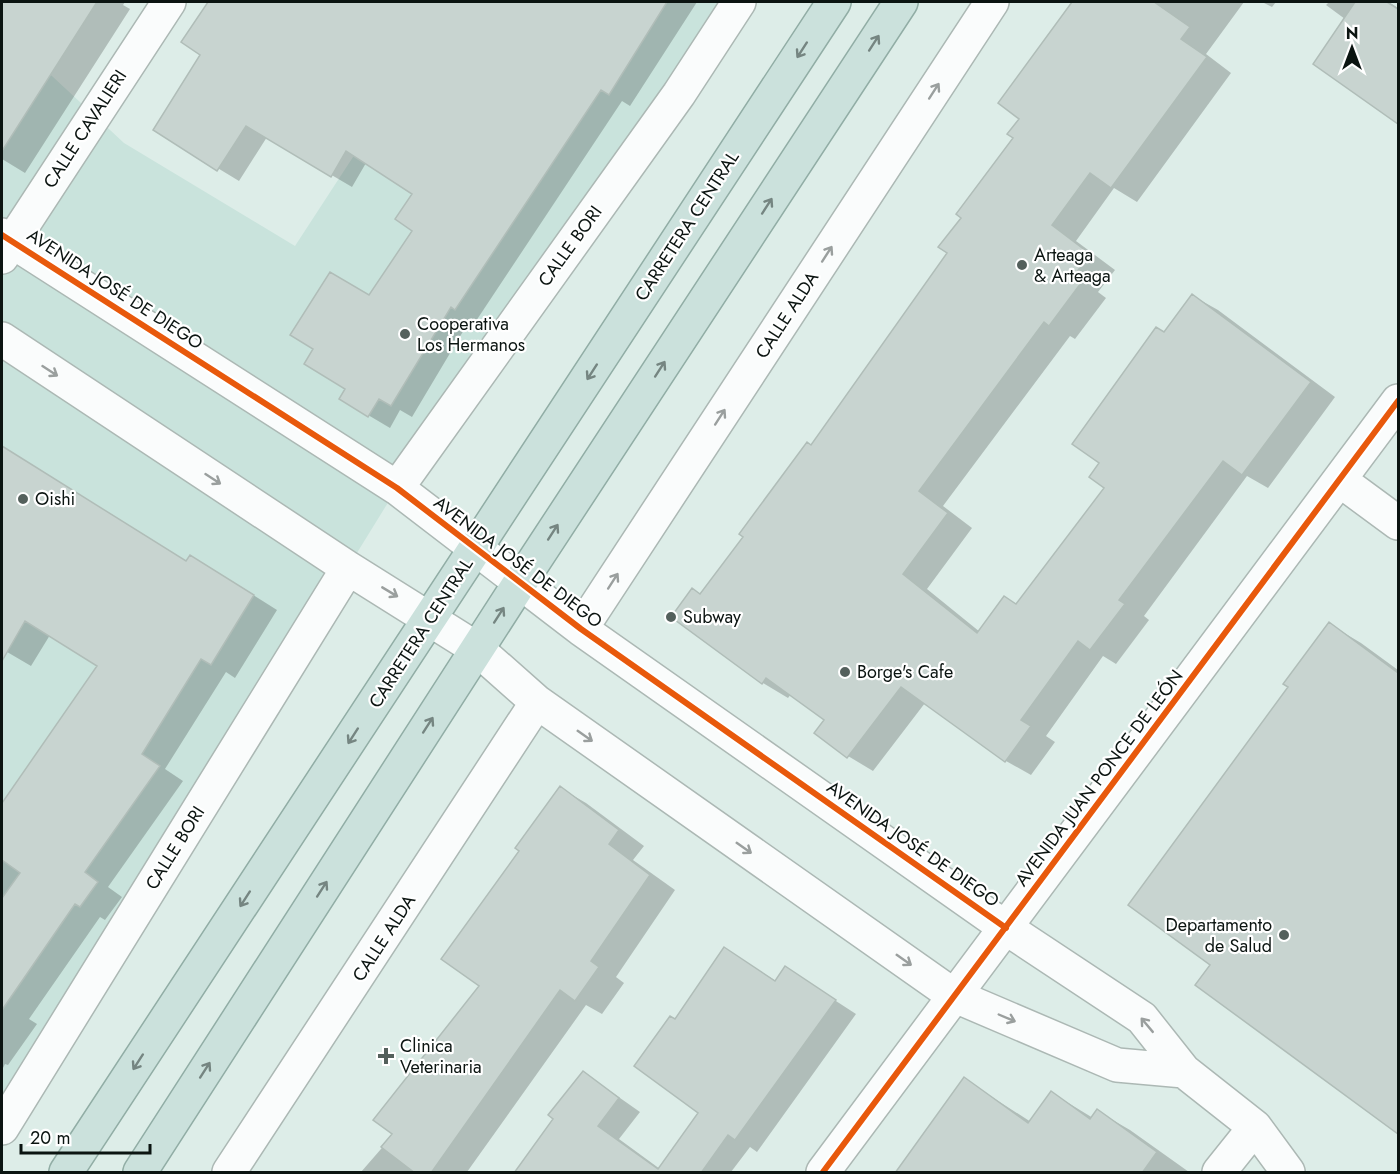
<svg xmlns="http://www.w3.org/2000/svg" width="1400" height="1174" viewBox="0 0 1400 1174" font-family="Jost,sans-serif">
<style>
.built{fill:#c9e3dc}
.shadow{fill:#0003}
.building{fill:#c8d4d0;stroke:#b0bdb8;stroke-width:1.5}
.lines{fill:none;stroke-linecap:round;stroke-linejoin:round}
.minor-casing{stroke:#acb8b4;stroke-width:36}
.highway-casing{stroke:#91ada5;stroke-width:36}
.minor{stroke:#fafcfc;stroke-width:33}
.highway{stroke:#cbe1dc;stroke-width:33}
.cycleway-casing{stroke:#fff;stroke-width:10}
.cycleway{stroke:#e8590c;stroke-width:6}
.oneway{stroke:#758581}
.oneway2{stroke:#9a9f9e}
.poi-dot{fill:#54605c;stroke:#fff;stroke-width:2}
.labels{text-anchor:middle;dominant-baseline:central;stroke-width:4.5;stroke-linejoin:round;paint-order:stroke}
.street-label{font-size:18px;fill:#0b1411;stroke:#fff}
.poi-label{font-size:18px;fill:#0b1411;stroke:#fff;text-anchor:start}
</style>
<rect width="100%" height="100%" fill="#ddede8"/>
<path class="built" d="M454,2h285l-342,486 -395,640v-1084l50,32 72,67 171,103z"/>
<path class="shadow" d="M2,2h123l-2,3 7,4 -105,164 -23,-14z
M232,2h198l18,12 8,-12h241l-67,104 -8,-5 -146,220 -5,-3 -59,99 -12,-7 -10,18 -49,-29 6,-10 23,-92 44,-66v-37l-48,-31 -14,24 -85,-50 -28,44 -84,-51z
M1074,2h170l-38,52 25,19 -94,129 -23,-14 -38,53 39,29 -17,22 8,6 -31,41 -5,-3 -127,170 29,22 -45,61 53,43 37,-27 89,-117 -5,-25 64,-130 28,-37 25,14 117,87 -67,91 -21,-12 -103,140 5,4 -33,44 -13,-8 -57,80 9,6 -24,33 -25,-14 -81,-58 -52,68 -25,-15 -22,-36 -35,-26 -3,4 -25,-15 -90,-67 28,-21 110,-149 138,-193 14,-36 52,-79 6,-20 -21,-15z
M1262,2h14l-4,5z
M1329,2h60l9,6v114l-83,-59 30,-44 -19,-14z
M2,447l185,115 28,9 62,39 -42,68 -9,-6 -61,97 18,12 -75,106 14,10 -17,23 -5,-3 -71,102 8,5 -29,41 -3,-1 -3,6v-231l11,-16 -11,-8v-10l97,-140 -49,-30 -19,31 -29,-17z
M1329,624l32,19 37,27v462l-201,-147 15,-20 78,-278z
M560,788l26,15 58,43 -11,14 42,30 -59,87 8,6 -22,31 -16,-9 -119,167h-106l33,-38 88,-149 39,-135z
M725,949l51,32 9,-13 71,46 -99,138 -7,-5 -19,25h-215l40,-53 27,-47 57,40 -21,27 41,30 40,-56 -25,-92z
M964,1079l67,43 21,-29 41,25 4,-7 33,19 59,42h-292z"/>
<path class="building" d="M2,2h95l-95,149z
M208,2h459l-58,93 -8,-5 -146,220 -4,-3 -60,99 -12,-7 -11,18 -29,-18 6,-10 -41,-25 9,-15 -23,-14 40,-63 39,23 43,-64 -17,-12 17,-25 -66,-43 -15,26 -85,-51 -29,45 -64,-41 47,-75 -19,-13z
M1072,2h82l36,25 -9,12 26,18 -96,131 -21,-15 -38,52 38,29 -17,23 8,6 -32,43 -5,-4 -125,169 29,22 -45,61 74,59 27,-37 12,8 88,-116 -15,-11 10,-14 -27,-19 84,-117 8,5 28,-38 119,88 -69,93 -19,-14 -104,139 6,4 -35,46 -12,-9 -57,79 10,6 -26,36 -104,-75 -54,71 -33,-25 10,-13 -58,-42 -4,6 -91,-67 21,-29 8,6 43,-57 -4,-3 68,-92 4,3 136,-192 -9,-6 23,-29 -5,-4 57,-76 -6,-4 12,-15 -21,-16z
M1355,2h32l11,7v115l-85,-60z
M2,446l184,115 4,-6 64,40 -43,70 -10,-6 -59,95 18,12 -75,106 13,10 -18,25 -5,-3 -73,106v-112l18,-25 -18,-13v-57l95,-137 -72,-45 -23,40z
M1329,622l69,51v461l-203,-149 15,-20 -82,-60 160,-218 -5,-3z
M560,786l59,44 -10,14 41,31 -59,86 8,6 -24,34 -15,-11 -129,183h-16l-34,-26 11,-13 -19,-14 106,-134 -38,-27 78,-108 -4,-3z
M724,947l51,34 10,-15 51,34 -101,140 -7,-5 -27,38h-187l39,-54 -5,-4 35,-44 36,27 -21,28 60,43 40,-56 -64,-47 36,-50 5,3z
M964,1077l64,46 23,-32 39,28 7,-10 60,43 -15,21h-247z"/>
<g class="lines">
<defs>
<path id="minor" d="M2,235l395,253 184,141 425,299 136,90 42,53 71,56 33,45
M2,257l167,-255
M2,339l346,229 129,81 60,53 416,293 164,70 67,6
M1341,481l57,42
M397,488l282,-394 60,-92
M581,629l411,-627
M2,1128l346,-560
M229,1172l308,-470
M823,1172l575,-771
M1219,1172l36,-45"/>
<path id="highway" d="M66,1172l768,-1170
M140,1172l381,-591 380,-579"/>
</defs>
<use href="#minor" class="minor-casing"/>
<use href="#highway" class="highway-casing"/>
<use href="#minor" class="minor"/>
<use href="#highway" class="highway"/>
<defs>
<path id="cycleway" d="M2,235l395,253 184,141 425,299
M823,1172l575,-771"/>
</defs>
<use href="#cycleway" class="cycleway-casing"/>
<use href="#cycleway" class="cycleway"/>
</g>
<defs><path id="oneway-shaft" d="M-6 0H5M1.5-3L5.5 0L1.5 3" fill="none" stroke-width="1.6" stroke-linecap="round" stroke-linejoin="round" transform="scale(1.5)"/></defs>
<g class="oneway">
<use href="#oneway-shaft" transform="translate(874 43) rotate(-57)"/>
<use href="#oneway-shaft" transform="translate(802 50) rotate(123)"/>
<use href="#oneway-shaft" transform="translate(767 206) rotate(-57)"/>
<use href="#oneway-shaft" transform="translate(660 369) rotate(-57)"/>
<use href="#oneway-shaft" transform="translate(592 372) rotate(123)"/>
<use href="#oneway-shaft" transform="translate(553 532) rotate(-57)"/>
<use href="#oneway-shaft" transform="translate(499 615) rotate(-57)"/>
<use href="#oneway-shaft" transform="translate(428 725) rotate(-57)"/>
<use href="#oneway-shaft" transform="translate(353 736) rotate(123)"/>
<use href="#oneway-shaft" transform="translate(322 889) rotate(-57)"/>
<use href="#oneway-shaft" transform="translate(245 899) rotate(123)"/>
<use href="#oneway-shaft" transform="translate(138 1062) rotate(123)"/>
<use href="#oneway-shaft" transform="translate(205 1070) rotate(-57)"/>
</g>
<g class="oneway2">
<use href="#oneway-shaft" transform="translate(934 91) rotate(-57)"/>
<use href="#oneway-shaft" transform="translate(827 254) rotate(-57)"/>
<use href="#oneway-shaft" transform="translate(50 371) rotate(33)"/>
<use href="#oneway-shaft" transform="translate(720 417) rotate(-57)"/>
<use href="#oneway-shaft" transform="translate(213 479) rotate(33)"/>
<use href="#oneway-shaft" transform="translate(613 581) rotate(-57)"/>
<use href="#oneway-shaft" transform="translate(390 592) rotate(31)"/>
<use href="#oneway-shaft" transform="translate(585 736) rotate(35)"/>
<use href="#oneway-shaft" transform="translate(744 848) rotate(35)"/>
<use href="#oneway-shaft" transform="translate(904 960) rotate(35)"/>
<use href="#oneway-shaft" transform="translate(1007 1018) rotate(23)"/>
<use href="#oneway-shaft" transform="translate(1147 1025) rotate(-130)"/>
</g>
<g class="poi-dot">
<circle cx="1022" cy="265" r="6"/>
<circle cx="405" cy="334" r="6"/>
<circle cx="23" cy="499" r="6"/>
<circle cx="671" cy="617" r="6"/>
<circle cx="845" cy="672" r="6"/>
<circle cx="1284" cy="935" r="6"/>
<path d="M383 1047h6v6h6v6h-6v6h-6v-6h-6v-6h6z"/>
</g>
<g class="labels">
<g class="street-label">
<text transform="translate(85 129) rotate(-57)">CALLE CAVALIERI</text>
<text transform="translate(687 226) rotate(-57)">CARRETERA CENTRAL</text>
<text transform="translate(570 246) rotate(-54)">CALLE BORI</text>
<text transform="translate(115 289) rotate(33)">AVENIDA JOSÉ DE DIEGO</text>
<text transform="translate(787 315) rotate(-57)">CALLE ALDA</text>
<text transform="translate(518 562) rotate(37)">AVENIDA JOSÉ DE DIEGO</text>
<text transform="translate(421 633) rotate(-57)">CARRETERA CENTRAL</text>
<text transform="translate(1099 778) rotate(-53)">AVENIDA JUAN PONCE DE LEÓN</text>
<text transform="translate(913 844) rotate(35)">AVENIDA JOSÉ DE DIEGO</text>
<text transform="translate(175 848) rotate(-58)">CALLE BORI</text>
<text transform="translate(384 938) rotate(-57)">CALLE ALDA</text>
</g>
<g class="poi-label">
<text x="1034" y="255">Arteaga<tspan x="1034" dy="21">&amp; Arteaga</tspan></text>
<text x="417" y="324">Cooperativa<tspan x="417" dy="21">Los Hermanos</tspan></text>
<text x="35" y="499">Oishi</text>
<text x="683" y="617">Subway</text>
<text x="857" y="672">Borge's Cafe</text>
<text x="1272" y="925" text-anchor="end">Departamento<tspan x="1272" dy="21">de Salud</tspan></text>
<text x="400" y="1046">Clinica<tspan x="400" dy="21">Veterinaria</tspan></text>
</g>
</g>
<rect width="1400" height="1174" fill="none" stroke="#0b1411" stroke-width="6"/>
<g transform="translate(1352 48)" stroke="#ffffff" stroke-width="4.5" paint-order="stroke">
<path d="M0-4.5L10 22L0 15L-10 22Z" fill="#0b1411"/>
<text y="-9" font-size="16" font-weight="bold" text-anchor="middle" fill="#0b1411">N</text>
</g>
<path d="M21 1144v9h129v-9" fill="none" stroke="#0b1411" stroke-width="3"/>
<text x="30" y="1144" font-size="18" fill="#0b1411" stroke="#ffffff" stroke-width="4.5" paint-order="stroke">20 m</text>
</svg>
